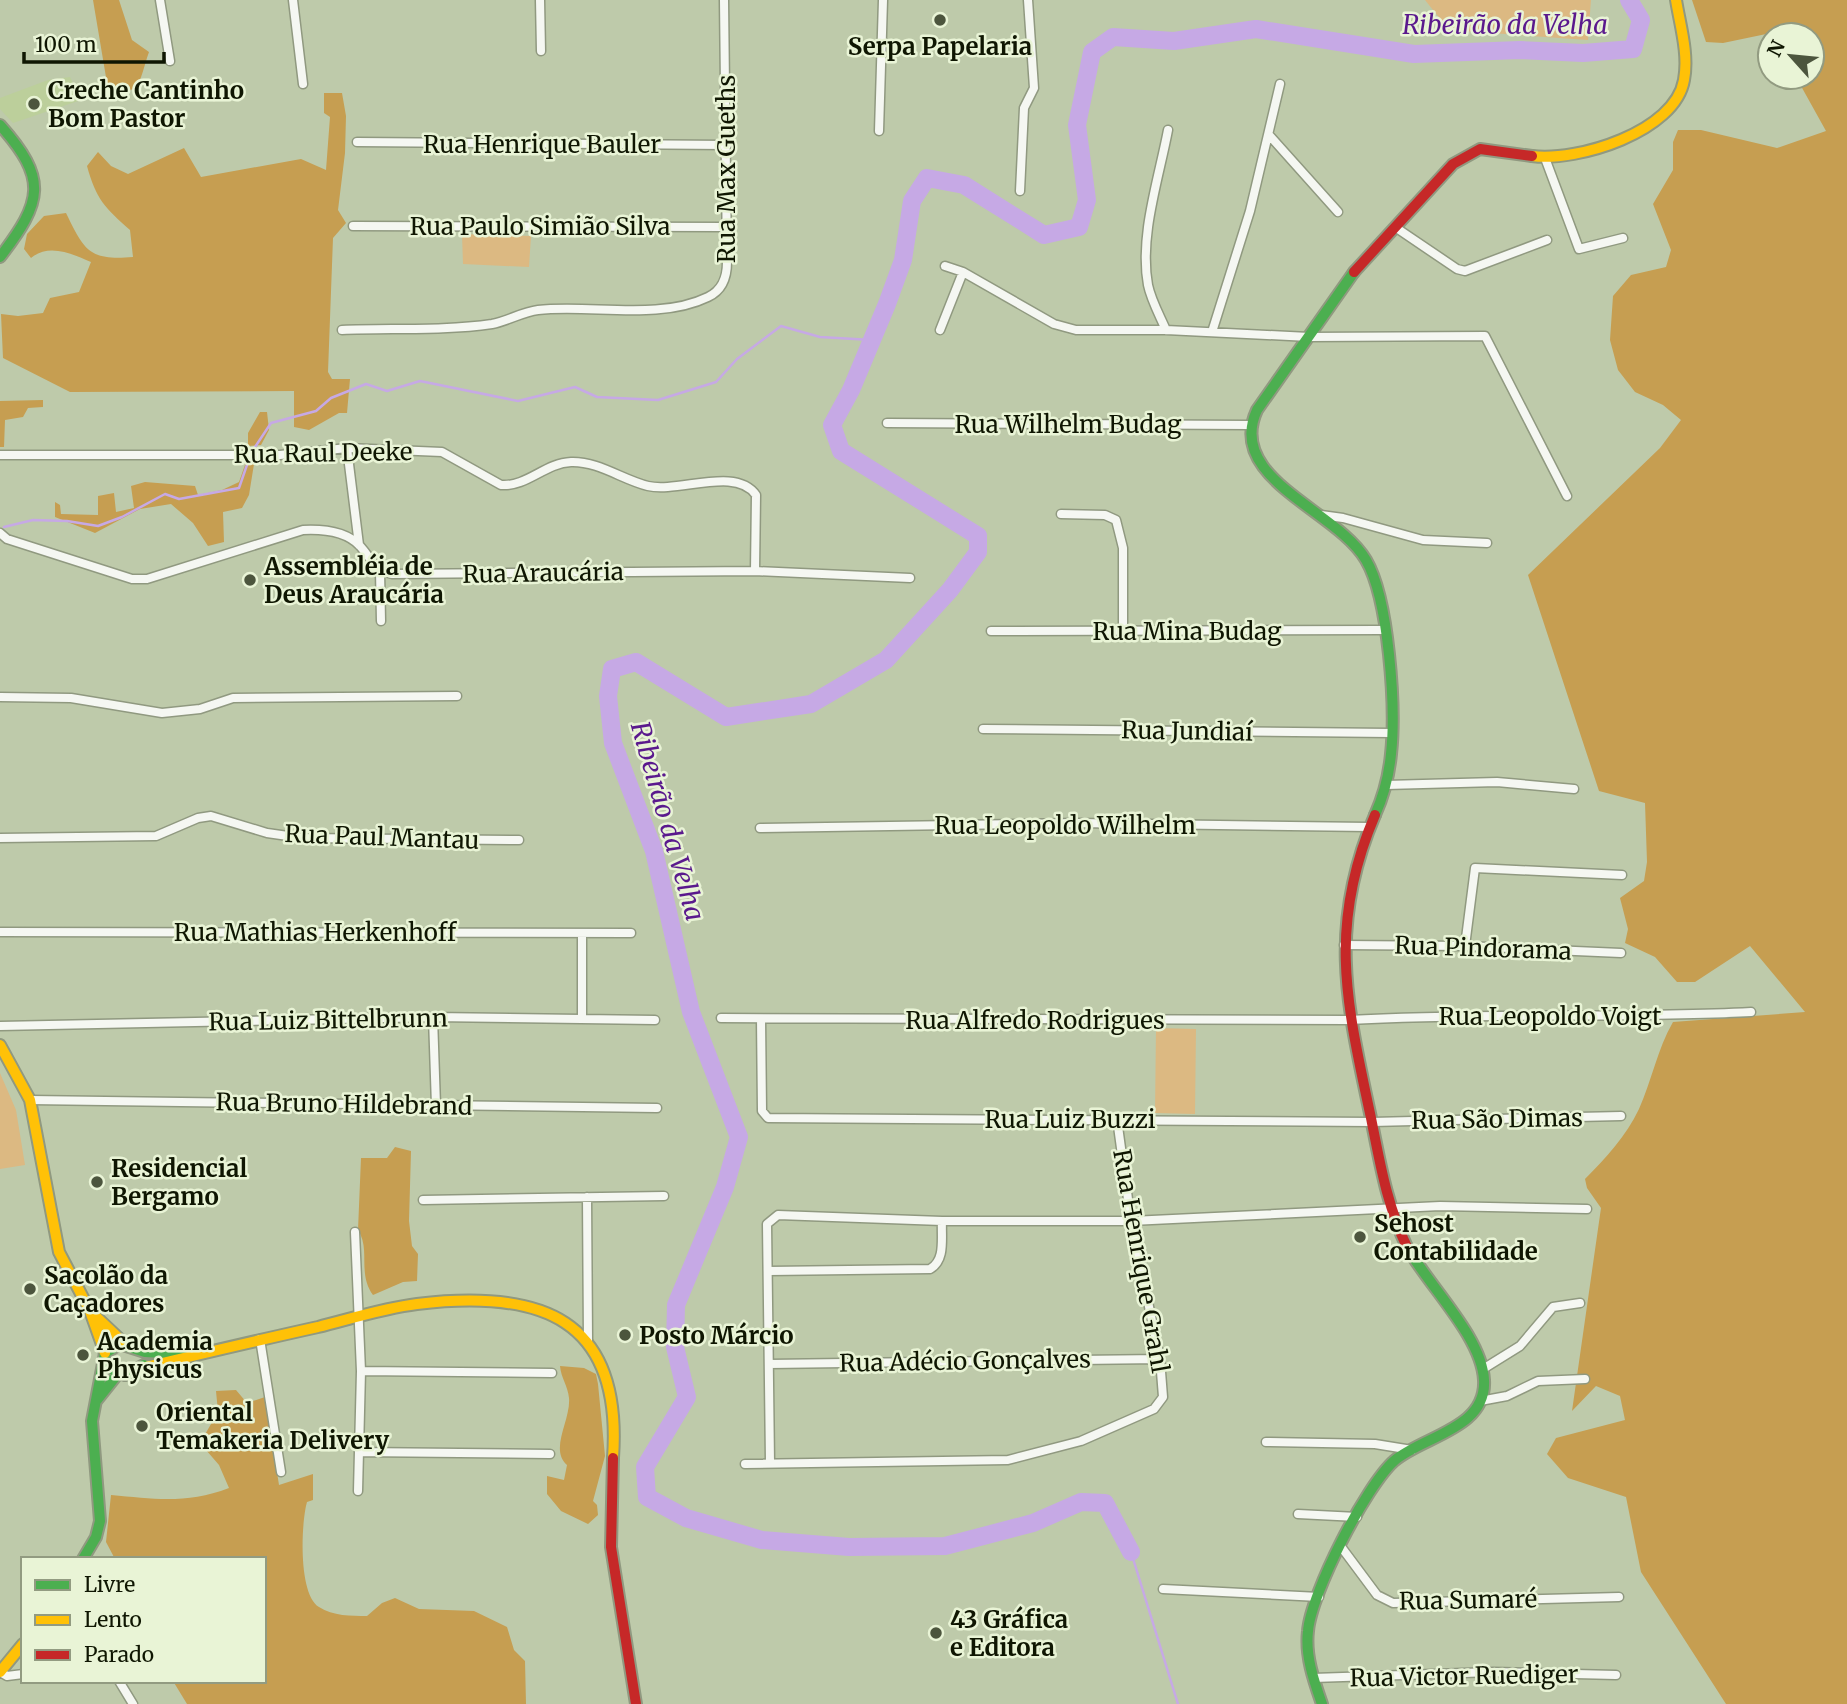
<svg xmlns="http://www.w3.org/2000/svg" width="1847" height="1704" viewBox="0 0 1847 1704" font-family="Merriweather,serif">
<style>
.built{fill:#bccf9b}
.green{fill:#dcb982}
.forest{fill:#c69e51}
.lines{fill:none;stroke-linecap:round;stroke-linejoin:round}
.stream{stroke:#c6a9e5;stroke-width:2.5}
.river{stroke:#c6a9e5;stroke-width:18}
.street-casing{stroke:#909980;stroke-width:11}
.fast-casing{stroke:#909980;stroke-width:14}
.slow-casing{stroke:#909980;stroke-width:14}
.jam-casing{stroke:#909980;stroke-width:14}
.street{stroke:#f5f7f2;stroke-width:8}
.fast{stroke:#4caf50;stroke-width:10}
.slow{stroke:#ffc107;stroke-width:10}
.jam{stroke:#c62828;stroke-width:10}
.poi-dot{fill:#4c553d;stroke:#e9f4d6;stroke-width:2.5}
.labels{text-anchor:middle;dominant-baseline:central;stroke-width:5;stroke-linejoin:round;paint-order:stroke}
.poi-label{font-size:24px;font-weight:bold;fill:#0f1602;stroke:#e9f4d6;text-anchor:start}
.street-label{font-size:24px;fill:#0f1602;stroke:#e9f4d6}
.water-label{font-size:26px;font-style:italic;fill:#5a198d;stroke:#e9f4d6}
</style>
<rect width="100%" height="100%" fill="#becaaa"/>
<path class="built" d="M70,77l11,23 -68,23 -13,-14v-11l48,-18z"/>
<path class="green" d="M1425,0h166l-3,40 -139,-10z
M462,234l69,2 -2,31 -66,-3z
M1156,1028l40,1 -1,85 -40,-1z
M0,1073l16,37 9,55 -25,4z"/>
<path class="forest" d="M93,0h26l13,40 17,12c-10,28 -6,41 -40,43z
M1692,0h155v1704h-121l-85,-132 -15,-75 -58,-19 -21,-24 9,-16 69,-18 -5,-24 -24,-10 -24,25 29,-203 -14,-20 -2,-9c21,-21 41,-43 54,-70 13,-29 18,-59 34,-87l132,-10 -55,-66 -55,36h-18l-22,-25 -30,-14 3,-14 -8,-31 24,-17 3,-19 -2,-59 -46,-12 -71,-216 132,-127 21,-28 -18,-15 -28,-13 -17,-22 -8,-30 3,-44 18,-21 35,-8 5,-17 -18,-46 20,-34v-28l5,-12h23l76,18 49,-17 -30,-54h16v-42l-41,-2 -48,10 -17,-1z
M324,93h18l4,23 -1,37 -7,57 8,13 -13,15 -5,134 4,7h18l-3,34h-8l-30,17 -15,-3v-36l-224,1 -67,-34 -2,-44 17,2 25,-3 7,-15 29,-6 12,-30c-19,-8 -42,-19 -60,-4l-7,-9 3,-15 17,-18 22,-3c18,37 23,48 67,44l-3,-27c-25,-22 -34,-31 -43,-64l11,-14 13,14 17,8 56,-26 17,29 100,-18 25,11 4,-53 -6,-4z
M43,400v7l-15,1 -5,9 -18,3 -1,27h-4v-46z
M260,412h7l2,18 -8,15 -13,1v-13z
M246,462l8,2 -5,31 -7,13 -19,4 1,30 -16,4 -15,-23 -22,-19 -31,5 -45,24 -40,-16v-15l5,3 1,9 37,1v-19l16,-3 2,19 18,-4 -3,-22 14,-4 50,4 3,9 24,-5 17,-8z
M395,1147l16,4 -2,70 3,25 6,8 -1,27 -14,1 -30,13c-16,-22 -2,-45 -15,-65l3,-72h26z
M560,1366l24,2 12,6 2,10 7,72 -12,45 4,4 1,10 -10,9 -27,-13 -14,-17v-18l17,4 3,-15c-18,-16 4,-45 2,-67 -1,-12 -8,-20 -9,-32z
M236,1390l11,13 18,-6 14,88 34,-11v26l-6,2c-6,21 -9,92 12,105 14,9 32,9 48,9l15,-13 13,-5 24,11 55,2 33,16 7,23 11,11 1,43h-339l-14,-23h91v-122h-149l-9,-17 5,-47c44,4 76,9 118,-7l-10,-23 -19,-22 18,-31 -2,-21z"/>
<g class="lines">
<path class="stream" d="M255,447l16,-24 45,-12 15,-13 35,-14 21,7 33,-10 98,20 57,-14 22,10 61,3 58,-18 21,-23 44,-33 39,11 52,3
M4,527l29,-7 34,1 31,5 24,-9 43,-23 14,5 60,-11 9,-26
M1131,1552l47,152"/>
<path class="river" d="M1131,1552l-26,-49 -24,-1 -48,21 -88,23 -96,1 -87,-7 -76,-22 -39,-21 -2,-30 42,-70 -12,-50 1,-42 49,-118 14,-50 -48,-125 -37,-161 -41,-108 -5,-47 4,-27 24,-7 90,55 85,-13 75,-44 64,-70 28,-38v-16l-137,-85 -9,-26 19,-35 36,-86 16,-44 9,-59 15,-23 37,7 80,50 35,-8 8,-27 -10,-75 15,-73 21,-15 61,4 82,-12 158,25 106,-4 63,3 50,-4 8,-29 -12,-20"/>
<defs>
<path id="street" d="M160,0l10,61
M293,0l10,84
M540,0l1,51
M879,131l4,-131
M1269,135l69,77
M357,142l370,3
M1545,158l34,91 44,-11
M1020,191l4,-83 10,-20 -6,-88
M353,226l374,1
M1395,227l62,42 8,2 82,-31
M945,266l18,6 91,52 22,6h90l143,7 176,-1 82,160
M342,330c49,-2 102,1 150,-6 16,-3 30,-12 46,-14 52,-6 121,11 170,-13 15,-7 19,-20 19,-35l-3,-262
M940,330l23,-58
M1166,330c-6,-14 -15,-30 -18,-45 -9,-49 11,-107 20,-155
M1212,332l38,-121 30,-127
M887,423l363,2
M347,448l12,97
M0,455h280l67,-7 95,4 59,33c26,2 44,-22 70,-23 27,-1 52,18 77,24 31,7 88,-20 108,9l-1,76
M1061,514l44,1 11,5 7,28v84
M1321,515l22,3 80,22 64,3
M0,533l7,6 125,40h15l156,-49c20,-1 43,1 57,16 11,12 14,24 32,28l363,-3 155,7
M380,571l1,50
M991,631l393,-1
M0,697l71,1 91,15 38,-4 33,-11 224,-2
M983,729l408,4
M1386,785l111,-3 77,7
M760,828l316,-5 293,4
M0,838l156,-2 42,-18 13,-2 56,17 35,5 217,2
M0,932l631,1
M1344,945l121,1 156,7
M1465,946l10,-78 147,7
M433,1017l3,89
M721,1018l628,2c134,-8 268,-1 402,-8
M582,1019v-86
M761,1019l1,92 6,7 604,4 249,-6
M0,1026l433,-9 222,3
M30,1100l627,8
M587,1197l1,143
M423,1200l241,-4
M355,1232l6,139 -3,120
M769,1271l161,-2c16,-9 11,-31 12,-48
M260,1339l21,133
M769,1364l391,-5
M1483,1369l37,-23 33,-39 27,-4
M361,1371l191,2
M1480,1401l27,-5 31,-15 47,-2
M1266,1442l109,2 37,6
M359,1452l191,2
M770,1462l-3,-238 11,-9 164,6h189l309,-15 147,3
M745,1464l263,-4 73,-19 73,-32 9,-12 -3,-38 -29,-138 -14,-102
M1298,1514l59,3
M1342,1548l35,47 16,8 226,-6
M1163,1589l156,8
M0,1672l7,4 16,-2
M1313,1678l180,-6 123,3
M119,1681l14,23"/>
<path id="fast" d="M0,125c48,54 43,76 0,132
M1354,272l-97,138c-32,69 80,100 109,150 23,39 30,148 25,194 -2,21 -7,41 -16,61
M105,1366l20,9 19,-10
M97,1400l20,-25
M83,1559l13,-22 4,-16 -8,-100 13,-68 15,-9 25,8 40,2
M1322,1704c-8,-23 -17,-48 -14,-73 3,-38 58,-145 86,-170 29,-25 93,-32 90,-81 -2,-43 -56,-95 -77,-133"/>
<path id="slow" d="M1532,156c45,6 143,-24 152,-76 5,-26 -4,-55 -8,-80
M0,1045l30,55 29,152 31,59 15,42
M90,1311l35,33
M141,1368c59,-14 118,-28 177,-41 32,-8 66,-19 99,-23 124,-15 206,14 196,154
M0,1672l23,-28"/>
<path id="jam" d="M1354,272l99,-108 27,-15 52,7
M1375,815c-48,112 -28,190 -4,303 9,45 16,88 36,129
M613,1458l-2,89 25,157"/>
</defs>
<use href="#street" class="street-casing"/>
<use href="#fast" class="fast-casing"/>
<use href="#slow" class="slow-casing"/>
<use href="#jam" class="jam-casing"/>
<use href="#street" class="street"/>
<use href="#fast" class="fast"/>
<use href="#slow" class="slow"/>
<use href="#jam" class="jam"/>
</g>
<g class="poi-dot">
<circle cx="940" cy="20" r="7"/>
<circle cx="34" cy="104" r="7"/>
<circle cx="250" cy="580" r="7"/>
<circle cx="97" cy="1182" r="7"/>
<circle cx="1360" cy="1237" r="7"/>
<circle cx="30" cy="1289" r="7"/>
<circle cx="625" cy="1335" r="7"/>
<circle cx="83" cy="1355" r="7"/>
<circle cx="142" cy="1426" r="7"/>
<circle cx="936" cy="1633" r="7"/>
</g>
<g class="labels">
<g class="poi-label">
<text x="940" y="46" text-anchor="middle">Serpa Papelaria</text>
<text x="48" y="90">Creche Cantinho<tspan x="48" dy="28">Bom Pastor</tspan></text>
<text x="264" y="566">Assembléia de<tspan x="264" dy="28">Deus Araucária</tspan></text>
<text x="111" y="1168">Residencial<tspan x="111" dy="28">Bergamo</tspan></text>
<text x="1374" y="1223">Sehost<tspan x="1374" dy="28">Contabilidade</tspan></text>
<text x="44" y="1275">Sacolão da<tspan x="44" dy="28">Caçadores</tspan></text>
<text x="639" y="1335">Posto Márcio</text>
<text x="97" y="1341">Academia<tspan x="97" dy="28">Physicus</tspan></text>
<text x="156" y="1412">Oriental<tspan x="156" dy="28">Temakeria Delivery</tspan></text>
<text x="950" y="1619">43 Gráfica<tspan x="950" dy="28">e Editora</tspan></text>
</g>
<g class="street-label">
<text x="542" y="144">Rua Henrique Bauler</text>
<text transform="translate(726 169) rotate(-90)">Rua Max Gueths</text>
<text x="540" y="226">Rua Paulo Simião Silva</text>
<text x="1068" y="424">Rua Wilhelm Budag</text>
<text transform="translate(323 453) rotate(-1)">Rua Raul Deeke</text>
<text transform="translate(543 573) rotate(-1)">Rua Araucária</text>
<text x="1187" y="631">Rua Mina Budag</text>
<text transform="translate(1187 731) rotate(1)">Rua Jundiaí</text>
<text x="1065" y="825">Rua Leopoldo Wilhelm</text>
<text transform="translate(382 837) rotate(2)">Rua Paul Mantau</text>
<text x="315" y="932">Rua Mathias Herkenhoff</text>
<text transform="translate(1483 948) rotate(2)">Rua Pindorama</text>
<text x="1550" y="1016">Rua Leopoldo Voigt</text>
<text transform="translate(328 1020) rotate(-1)">Rua Luiz Bittelbrunn</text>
<text x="1035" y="1020">Rua Alfredo Rodrigues</text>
<text transform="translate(344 1104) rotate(1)">Rua Bruno Hildebrand</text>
<text x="1070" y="1119">Rua Luiz Buzzi</text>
<text transform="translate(1497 1119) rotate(-1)">Rua São Dimas</text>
<text transform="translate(1141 1261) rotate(80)">Rua Henrique Grahl</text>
<text transform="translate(965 1361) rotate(-1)">Rua Adécio Gonçalves</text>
<text transform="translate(1468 1600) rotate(-1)">Rua Sumaré</text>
<text transform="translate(1464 1676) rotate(-1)">Rua Victor Ruediger</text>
</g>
<g class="water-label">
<text x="1505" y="24">Ribeirão da Velha</text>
<text transform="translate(668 821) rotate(74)">Ribeirão da Velha</text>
</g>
</g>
<rect x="21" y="1557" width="245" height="126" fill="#e9f4d6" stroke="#929b81" stroke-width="2"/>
<rect x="35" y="1580" width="35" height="10" fill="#4caf50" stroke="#929b81" stroke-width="2"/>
<text x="84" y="1592" font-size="21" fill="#0f1602">Livre</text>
<rect x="35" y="1615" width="35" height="10" fill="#ffc107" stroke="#929b81" stroke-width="2"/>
<text x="84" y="1627" font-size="21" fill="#0f1602">Lento</text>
<rect x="35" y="1650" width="35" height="10" fill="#c62828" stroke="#929b81" stroke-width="2"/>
<text x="84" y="1662" font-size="21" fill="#0f1602">Parado</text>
<g transform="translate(1791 56) rotate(297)"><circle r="33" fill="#e9f4d6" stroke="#929b81" stroke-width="2"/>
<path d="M0-5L12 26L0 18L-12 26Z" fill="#4c553d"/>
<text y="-10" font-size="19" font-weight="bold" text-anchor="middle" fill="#0f1602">N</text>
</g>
<path d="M24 52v10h140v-10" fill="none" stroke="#0f1602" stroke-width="3.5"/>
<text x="35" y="52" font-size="21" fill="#0f1602" stroke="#e9f4d6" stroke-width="5" paint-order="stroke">100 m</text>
</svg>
